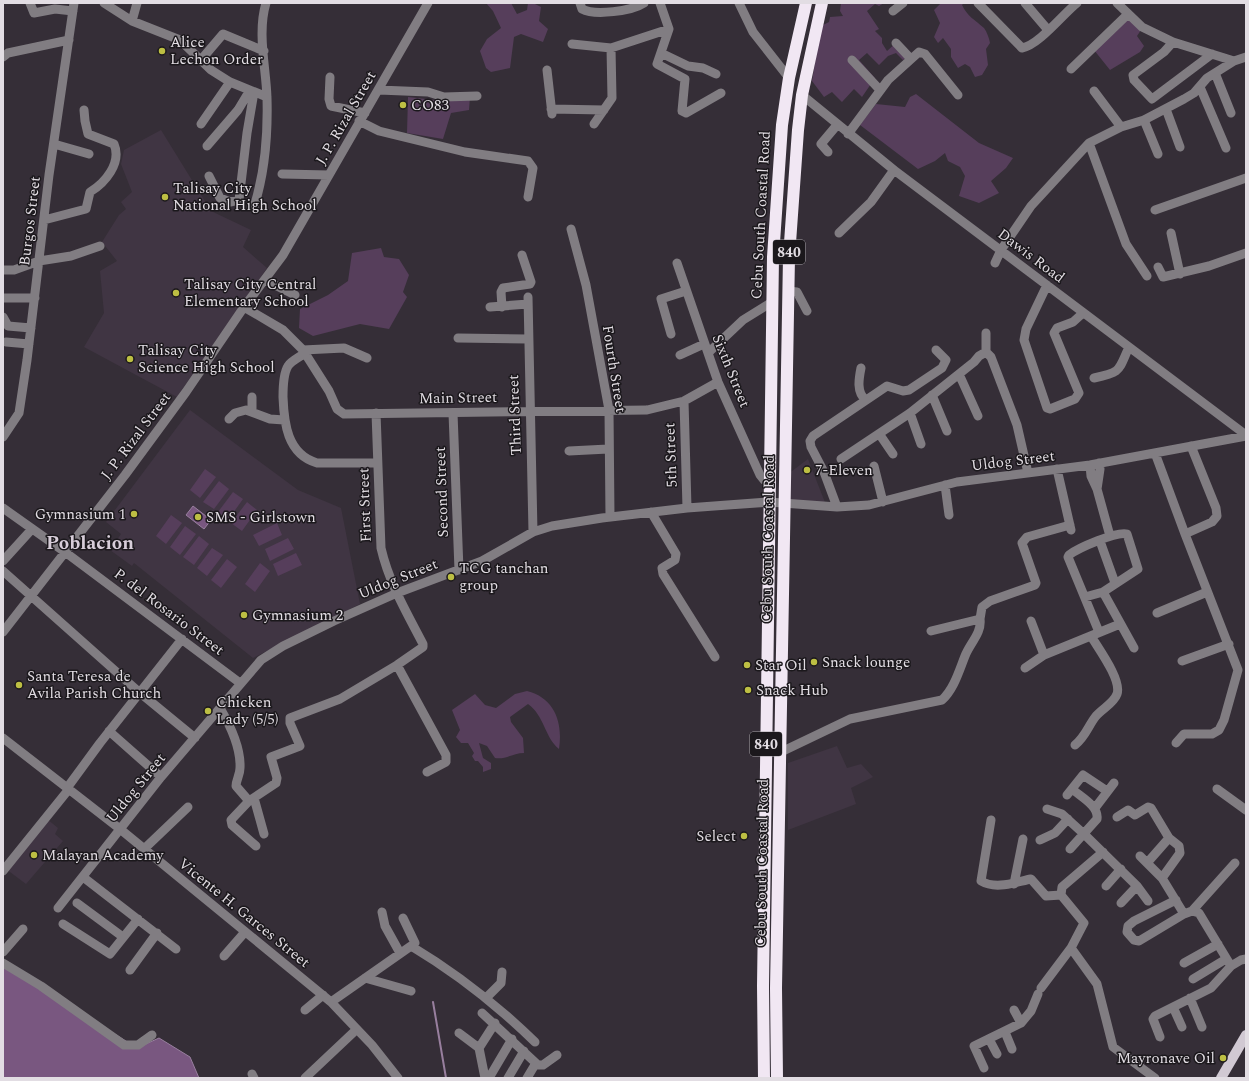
<svg xmlns="http://www.w3.org/2000/svg" width="1249" height="1081" viewBox="0 0 1249 1081" font-family="Spectral,serif">
<style>
.built{fill:#403543}
.green{fill:#563e5b}
.water{fill:#795780;stroke:#987f9e}
.lines{fill:none;stroke-linecap:round;stroke-linejoin:round}
.stream{stroke:#987f9e;stroke-width:2}
.minor{stroke:#817d82;stroke-width:9}
.major{stroke:#d1c9d3;stroke-width:10}
.highway{stroke:#f1e7f3;stroke-width:12}
.poi-dot{fill:#bdbf43;stroke:#1b181c;stroke-width:1.5}
.labels{text-anchor:middle;dominant-baseline:central;stroke-width:3;stroke-linejoin:round;paint-order:stroke}
.shield{fill:#1b181c;stroke:#a6a2a7;stroke-width:1}
.shield-label{font-size:14px;font-weight:bold;fill:#e2dde3}
.poi-label{font-size:15px;fill:#e2dde3;stroke:#1b181c;text-anchor:start}
.street-label{font-size:15px;fill:#e2dde3;stroke:#1b181c}
.district-label{font-size:19px;font-weight:bold;fill:#d7cdd9;stroke:#1b181c}
</style>
<rect width="100%" height="100%" fill="#352e37"/>
<path class="built" d="M161,130l50,81 40,19 -8,17 24,21 -90,129 -93,-50 20,-34 -4,-42 17,-10 -15,-19 17,-27 7,-6 -5,-7 11,-10 -11,-28 3,-14z
M190,410l108,80 43,18 19,96 -107,54 -119,-95 -2,3 -22,-16 11,-16 -15,-12z
M808,459l18,46 -31,-2 -7,-6v-23z
M837,746l10,22 14,-4 12,13 -22,11 5,16 -68,26v-67z
M47,819l11,9 -3,6 8,7 -37,43 -20,-15z"/>
<path class="green" d="M486,3h25l6,11 10,-4 1,-7h5l8,4 -2,14 9,8 -5,13 -22,-8 -7,3 -4,31 -19,4 -5,-4 -6,-17 7,-12 14,-11 -8,-17z
M841,3h43l-5,3 -4,-2 -8,7 12,18 -4,2 7,7v5l5,8 9,-8 10,15 -3,2 -7,-7 -8,3 -9,9 -12,-12 -8,7 16,18 -13,19 -8,-8 -12,13 -10,-10 -8,5 -12,-16 9,-55 8,-4 1,-5 13,-1 -3,-5z
M941,3h23l-2,2c5,11 13,15 22,23 3,4 5,10 6,15l-4,6 2,16 -6,10 -7,2 -5,-10 -5,-3 -7,4 -7,-11v-8l-8,-11 -5,5 -4,-6 6,-14 -6,-13z
M1128,15l15,12 -6,9 7,10 -4,6 -30,18 -16,-20z
M916,94l63,49 34,15 -7,10 -15,13 8,12 -20,10 -20,-7 6,-20 -5,-9 -12,-6 -3,-8 -10,8 -17,8 -58,-44 16,-21 29,3 5,-10z
M408,97l36,4 26,-4 -1,13 -18,3 -8,26 -36,-6z
M381,248l3,9 15,2 10,16 -6,17 4,5 -18,32 -29,-5 -47,12 -14,-8 1,-19 28,-14 20,-14 4,-28z
M205,469l11,8 -16,21 -10,-8z
M219,481l10,8 -15,20 -11,-7z
M233,492l10,7 -15,21 -10,-8z
M247,502l10,8 -15,21 -11,-8z
M171,515l11,8 -16,21 -10,-8z
M277,523l5,12 -23,11 -6,-11z
M185,526l11,8 -16,21 -10,-8z
M199,536l10,8 -15,21 -11,-8z
M288,538l6,11 -24,12 -5,-12z
M212,548l11,7 -16,21 -10,-8z
M296,553l6,12 -24,11 -5,-12z
M227,559l10,8 -16,21 -10,-8z
M260,563l10,8 -15,21 -10,-8z
M527,691c28,7 36,32 32,58 -14,-11 -15,-34 -31,-45l-18,13 1,5 12,16 1,15c-11,0 -19,7 -29,5l-8,-12 -8,-3 4,15 8,5v6l-8,3v-5l-5,-6h-3l-3,-5 2,-3 -6,-10h-7l-5,-6 4,-7 -8,-20 23,-16 10,11 11,3 19,-14z"/>
<path class="water" d="M193,506l18,14 -7,9 -18,-14z
M3,964l134,84 22,-10 31,19 9,21h-196z"/>
<g class="lines">
<path class="stream" d="M433,1002l13,76"/>
<path class="minor" d="M30,3l4,10 21,-4 18,2
M104,3l28,18 48,19 31,30 19,12 37,15
M580,3l2,6c13,7 50,2 62,-6
M660,3l9,26 -12,35 28,15 -3,32 4,2 35,-20
M739,3l14,29 36,46
M978,3l44,45c17,-3 41,-34 55,-45
M1025,3l23,27
M1117,3l25,24 31,15 61,19 12,-4
M893,11l10,-8
M132,21l5,-18
M1173,42l-9,10 -31,23 1,5 18,19 60,-45
M896,43l15,16
M572,44l39,4 58,-19
M661,53l27,13 15,2 13,6
M3,57l5,-4 61,-13
M852,60l28,30
M200,61l23,-27 41,17
M1071,69l57,-55
M547,70l5,44
M1215,73l16,40
M330,77l-1,22 2,7 34,7
M1200,87l26,61
M379,90l49,2 16,5 33,-1
M1094,91l27,36
M802,95l92,75 352,265
M551,109l53,1
M1166,109l14,38
M1144,120l14,34
M359,121l20,10 86,21 63,9 5,7 -5,29
M201,124l29,-42
M594,124l18,-26 -1,-50
M848,134l40,-54 31,-28 6,2 33,41
M1089,143l37,101 21,32
M54,144l35,10
M207,146l31,-36 12,-20
M828,152l-7,-8 16,-19
M282,174l47,1
M209,176l11,22 10,4 9,-2 8,-67 7,-41
M254,207c11,-35 14,-73 13,-109 -1,-31 -10,-65 -1,-95
M1155,210l91,-32
M44,220l42,-11 4,-17c15,-9 32,-29 24,-48l-26,-10 -3,-13 -1,-11
M571,229l15,56 23,125 1,107
M839,233l32,-31 23,-32
M1171,233l9,41
M677,263l41,119 42,93 4,5 6,3
M995,263l6,-13 30,-44 58,-63 32,-16 23,-7 40,-21 10,-6 13,-15 27,-17
M1158,267l5,10 46,-11 37,-13
M3,270h11l25,-9 32,-5 29,-10
M265,280l30,15
M1047,285l-21,44 -2,11 23,68 3,1 25,-10 4,-6 -25,-60 3,-5 16,-6 10,-9
M788,291l9,1 10,19
M528,297l5,235
M3,298h32
M244,307l39,23 20,20 26,41 8,18 7,5 303,-4 37,-9 34,-19
M490,307l38,-3
M502,307l-1,-15 2,-4 27,-4 1,-2 -9,-27
M3,317l5,9 23,2
M986,333v19
M671,334l-10,-35 25,-8
M458,338l69,1
M6,342l23,2
M303,350l41,-2 23,10
M986,352l5,5 26,68 11,48
M305,353c-5,4 -14,8 -17,13 -5,8 -5,22 -5,31 1,26 4,57 34,66h60
M708,353l35,-33 29,-18
M680,355l24,-11
M861,368c-2,10 -5,25 5,32
M959,374l19,42
M1094,378c28,-6 24,-7 35,-31
M932,395l15,36
M252,397v15
M684,401l3,107
M453,413l6,157
M910,413l11,31
M229,419l6,-6 11,-3 24,9 14,1
M880,435l13,19
M3,437l16,-24 8,-53 22,-185 25,-172
M569,451l39,-2
M1155,453l30,81 53,136 -14,50 -5,10 -7,4h-28l-8,9
M841,459l69,-46 64,-51 5,-6 7,-4
M1090,465l1,11 6,13 13,47
M874,466l9,36
M1057,469l14,61
M945,485l4,30
M1097,489l3,-20 -1,-6
M837,507l-13,-35 -13,-25 -1,-6 3,-5 74,-50 16,5 6,-1 33,-22 4,-8 -10,-10
M3,508l62,44 175,131
M651,512l25,42 -1,6 -13,8 1,6 52,83
M1185,534l27,-12 5,-6 -1,-8 -25,-62
M1100,541l15,42
M3,561l29,-32
M3,571l136,121 56,46
M1103,592l31,56
M1085,597l18,-5 35,-23 -11,-35c-10,-3 -49,14 -58,21l-1,2 31,75
M1157,613l50,-21
M1031,621l13,34
M931,631l49,-12 2,-12 8,-6 45,-16 1,-2 -14,-40 5,-6 43,-12
M3,632l122,-157 61,-83 58,-85 39,-52 145,-252
M1182,661l47,-17
M397,665l49,90v7l-19,10
M1025,668l19,-13 76,-31
M220,708c10,17 21,40 20,60 0,7 -4,12 -4,18l13,15
M109,731l52,46
M3,738l117,91 211,173 41,43 26,33
M1075,745c11,-9 13,-19 21,-29 7,-8 18,-13 21,-22 5,-14 -19,-46 -26,-58
M781,752l69,-33 92,-19c12,-11 17,-29 23,-44 5,-13 17,-23 15,-37
M67,788l33,-45 82,-104
M1217,789l29,21
M1067,795l16,-20 24,16
M254,798l10,36
M1095,808l19,-25
M1047,809l15,5 23,21 52,51 11,15
M1117,817l11,-7 7,5 13,-8 3,1 18,30 10,8 1,7 -18,25
M991,820l-10,61c15,9 35,1 50,-2l15,17 15,-1 23,28 -13,25 -30,40
M1040,840l15,-7 13,-14
M256,846l-24,-21 -1,-5 18,-19 27,-18 1,-5 -6,-21 29,-11 -10,-23v-5l50,-19 57,-34 26,-18v-3c-16,-31 -34,-61 -42,-96l-5,-135
M144,849l44,-42
M1070,849l27,-30c2,-13 -16,-22 -25,-30
M1140,856l22,22 22,36 8,-3 7,2 32,53
M1147,863l22,-25
M3,871l66,-82
M83,877l93,72
M1014,884l9,-45
M1106,886l15,-17
M1061,895l1,-8 41,-35
M1176,900l-42,21 -6,5 -1,6 7,8 5,1 45,-27
M77,903l46,34
M1121,903l16,-17
M58,908l103,-131 100,-117 22,-14 51,-25 63,-28 85,-32 51,-29 19,-6 50,-8 85,-10 82,-6 68,5 32,-2 88,-23 133,-17 156,-29
M1192,911l43,-48
M382,912l3,14 15,27
M403,918l12,25
M63,924l47,30 28,-35
M1071,948l26,36 16,63 42,31
M3,952l20,-23
M224,956l21,-24
M3,963l38,23 83,59h14l14,-10
M1184,963l34,-19
M130,970l27,-37
M365,978l46,13
M1193,979l33,-20
M486,998l15,-15 1,-11
M1190,998l12,29
M331,1002l80,-56c45,27 86,59 124,96
M1173,1007l9,20
M305,1010l18,-15
M1014,1010l7,13
M482,1013l56,52h5l14,-10
M1005,1032l7,17
M459,1033l20,15 6,30
M1160,1037l-7,-18 2,-3 56,-28 20,-22 10,-6 5,-1
M989,1039l8,15
M479,1048l16,-25
M984,1068l-10,-22 47,-23 10,-12 7,-17
M252,1074l2,4
M305,1078l52,-49
M489,1078l23,-39
M508,1078l16,-27
M527,1078l9,-15"/>
<path class="major" d="M1221,1078l25,-43"/>
<path class="highway" d="M764,1078l-1,-92 10,-729 9,-132 7,-47 17,-75
M777,1078l-1,-90 13,-731 9,-127 4,-35 20,-92"/>
</g>
<g class="poi-dot">
<circle cx="162" cy="51" r="4"/>
<circle cx="403" cy="105" r="4"/>
<circle cx="165" cy="197" r="4"/>
<circle cx="176" cy="293" r="4"/>
<circle cx="130" cy="359" r="4"/>
<circle cx="807" cy="470" r="4"/>
<circle cx="134" cy="514" r="4"/>
<circle cx="198" cy="517" r="4"/>
<circle cx="451" cy="577" r="4"/>
<circle cx="244" cy="615" r="4"/>
<circle cx="814" cy="662" r="4"/>
<circle cx="747" cy="665" r="4"/>
<circle cx="19" cy="685" r="4"/>
<circle cx="748" cy="690" r="4"/>
<circle cx="208" cy="711" r="4"/>
<circle cx="744" cy="836" r="4"/>
<circle cx="34" cy="855" r="4"/>
<circle cx="1223" cy="1058" r="4"/>
</g>
<g class="labels">
<g class="shield">
<rect x="773" y="240" width="32" height="24" rx="3"/>
<rect x="750" y="732" width="32" height="24" rx="3"/>
</g>
<g class="shield-label">
<text x="789" y="252">840</text>
<text x="766" y="744">840</text>
</g>
<g class="poi-label">
<text x="170" y="42">Alice<tspan x="170" dy="17">Lechon Order</tspan></text>
<text x="411" y="105">CO83</text>
<text x="173" y="188">Talisay City<tspan x="173" dy="17">National High School</tspan></text>
<text x="184" y="284">Talisay City Central<tspan x="184" dy="17">Elementary School</tspan></text>
<text x="138" y="350">Talisay City<tspan x="138" dy="17">Science High School</tspan></text>
<text x="815" y="470">7-Eleven</text>
<text x="126" y="514" text-anchor="end">Gymnasium 1</text>
<text x="206" y="517">SMS - Girlstown</text>
<text x="459" y="568">TCG tanchan<tspan x="459" dy="17">group</tspan></text>
<text x="252" y="615">Gymnasium 2</text>
<text x="822" y="662">Snack lounge</text>
<text x="755" y="665">Star Oil</text>
<text x="27" y="676">Santa Teresa de<tspan x="27" dy="17">Avila Parish Church</tspan></text>
<text x="756" y="690">Snack Hub</text>
<text x="216" y="702">Chicken<tspan x="216" dy="17">Lady (5/5)</tspan></text>
<text x="736" y="836" text-anchor="end">Select</text>
<text x="42" y="855">Malayan Academy</text>
<text x="1215" y="1058" text-anchor="end">Mayronave Oil</text>
</g>
<g class="street-label">
<text transform="translate(346 118) rotate(-60)">J. P. Rizal Street</text>
<text transform="translate(761 215) rotate(-87)">Cebu South Coastal Road</text>
<text transform="translate(30 221) rotate(-83)">Burgos Street</text>
<text transform="translate(1031 256) rotate(37)">Dawis Road</text>
<text transform="translate(614 369) rotate(81)">Fourth Street</text>
<text transform="translate(731 371) rotate(68)">Sixth Street</text>
<text transform="translate(458 398) rotate(-1)">Main Street</text>
<text transform="translate(515 415) rotate(-92)">Third Street</text>
<text transform="translate(136 436) rotate(-53)">J. P. Rizal Street</text>
<text transform="translate(671 455) rotate(-92)">5th Street</text>
<text transform="translate(1013 461) rotate(-7)">Uldog Street</text>
<text transform="translate(442 492) rotate(-92)">Second Street</text>
<text transform="translate(365 505) rotate(-92)">First Street</text>
<text transform="translate(768 539) rotate(-89)">Cebu South Coastal Road</text>
<text transform="translate(398 579) rotate(-22)">Uldog Street</text>
<text transform="translate(169 612) rotate(37)">P. del Rosario Street</text>
<text transform="translate(136 788) rotate(-51)">Uldog Street</text>
<text transform="translate(762 863) rotate(-89)">Cebu South Coastal Road</text>
<text transform="translate(244 913) rotate(39)">Vicente H. Garces Street</text>
</g>
<g class="district-label">
<text x="90" y="543">Poblacion</text>
</g>
</g>
<rect width="1249" height="1081" fill="none" stroke="#e2dde3" stroke-width="8"/>
</svg>
